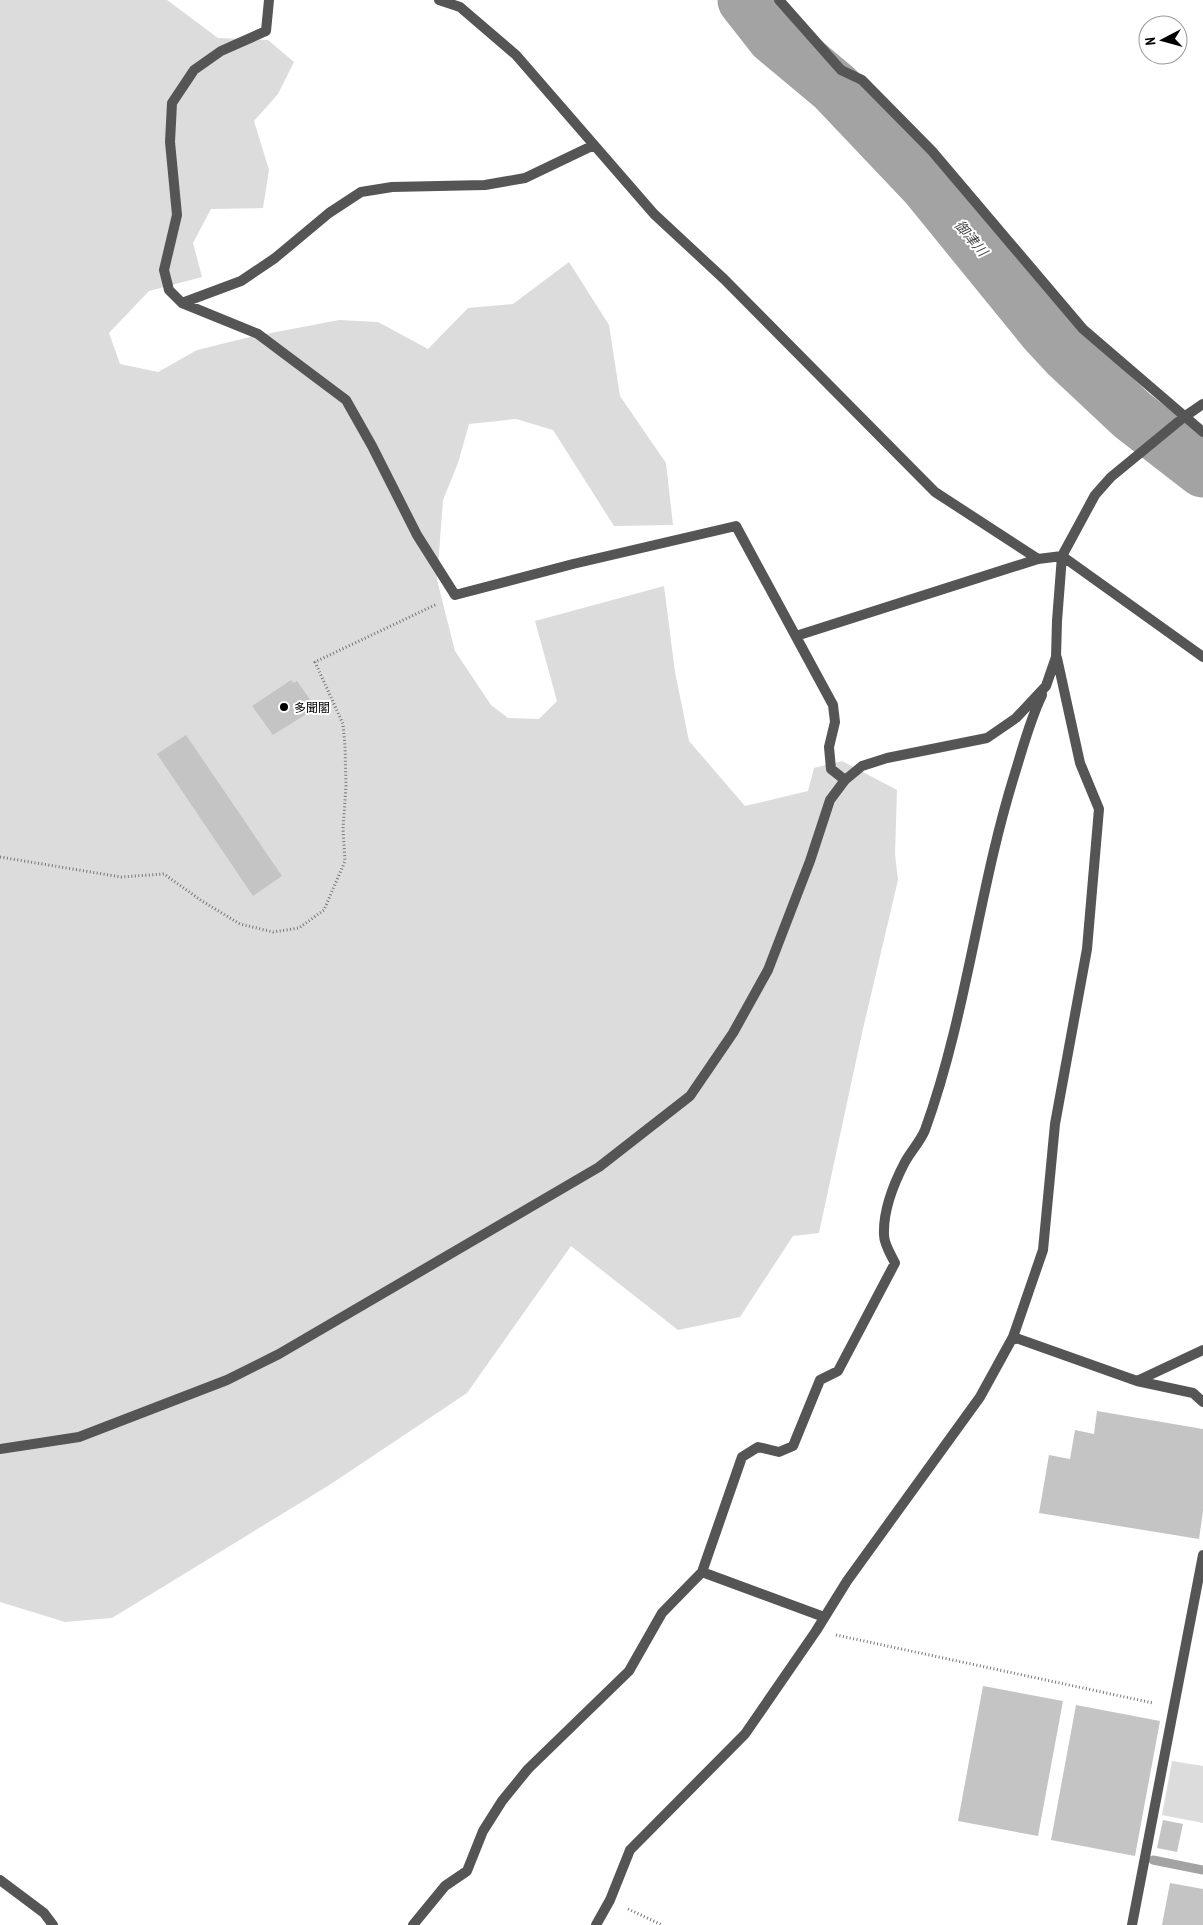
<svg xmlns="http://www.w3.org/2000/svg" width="1203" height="1925" viewBox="0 0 1203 1925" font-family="'PT Sans Narrow','Noto Sans JP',sans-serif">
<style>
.green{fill:#dcdcdc}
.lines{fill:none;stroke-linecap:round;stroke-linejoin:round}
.stream{stroke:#a3a3a3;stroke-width:9}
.river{stroke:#a3a3a3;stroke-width:55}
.building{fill:#c4c4c4}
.path{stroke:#777;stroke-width:3;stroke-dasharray:1 2.5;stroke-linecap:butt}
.street{stroke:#555;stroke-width:10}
.poi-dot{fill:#000;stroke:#fff;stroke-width:2}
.labels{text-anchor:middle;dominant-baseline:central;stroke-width:4;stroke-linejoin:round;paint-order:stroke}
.poi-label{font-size:12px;fill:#000;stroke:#fff;text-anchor:start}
.water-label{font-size:14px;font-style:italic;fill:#444;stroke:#fff}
</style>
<rect width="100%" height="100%" fill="#fff"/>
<path class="green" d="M0,0h167l51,38 50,2 26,22 -16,32 -24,27 15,49 -6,38 -52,1 -18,34 9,34 -53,14 -40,42 11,31 38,8 39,-22 53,-13 89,-17 39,2 50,27 40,-41 45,-4 56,-42 40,63 11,71 46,67 7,62 -59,1 -61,-96 -37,-11 -47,5 -11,39 -15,37 -6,80 18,71 36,54 17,13 31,1 18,-18 -22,-80 129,-35 11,86 14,69 56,65 63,-15 6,-23 28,-7 55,29 -2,64 3,26 -36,153 -43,200 -26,3 -53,81 -62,13 -107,-84 -104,147 -136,91 -219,134 -47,4 -65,-20z
M1172,1761l31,5v57l-41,-8z"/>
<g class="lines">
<path class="stream" d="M1153,1860l50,10"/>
<path class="river" d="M745,0l29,37 61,51 91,96 118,145 24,26 64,60 71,55"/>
</g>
<path class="building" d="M291,680l2,3 4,-2 19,27 -43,27 -21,-29z
M186,735l96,141 -29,20 -96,-142z
M1097,1411l106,18v82l-4,28 -160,-26 10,-58 21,4 5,-29 19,4z
M983,1686l80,15 -25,135 -80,-15z
M1076,1705l84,16 -25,135 -84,-16z
M1163,1820l20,4 -6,28 -20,-4z
M1170,1883l33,6v36h-41z"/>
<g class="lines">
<path class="path" d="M0,857l121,20 43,-3 38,27 38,23 33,8 26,-4 25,-18 21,-49 -2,-32 3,-43 -1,-40 -2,-22 -28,-62 122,-58
M836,1635l317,68
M628,1909l34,16"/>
<path class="street" d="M269,0l-3,31 -45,20 -27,19 -22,33 -2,39 7,73 -13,55 5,20 13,13 76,31 88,66 26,46 45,89 38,60 118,-31 163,-38 97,179 2,17 -6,25 2,22 14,11
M439,0l21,7 56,48 138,159 70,65 211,213 103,67 24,-3 141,101
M779,0l62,70 21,10 70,71 151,178 120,103
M182,303l59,-22 34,-23 54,-45 32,-21 31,-5 93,-2 40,-7 69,-33
M796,636l242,-77
M1057,658l23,105 19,46 -12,140 -32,175 -12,126 -30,87 124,44 56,12 10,9
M1137,1381l66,-31
M0,1449l79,-12 148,-57 52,-26 320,-187 91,-71 43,-63 35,-63 42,-109 20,-61 15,-20 17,-14 25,-8 100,-20 29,-20 30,-32 10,-29 1,-36 5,-65 33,-61 16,-18 73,-60 19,-13
M702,1572l122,45
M0,1880l44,33 9,12
M413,1925l32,-39 22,-15 16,-40 19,-30 26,-32 101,-98 33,-58 40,-41 40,-115 16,-10 21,5 14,-6 27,-66 18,-9 57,-108c-4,-8 -11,-19 -11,-28 -1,-24 10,-52 21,-73 6,-11 15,-20 20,-32 42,-116 53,-239 90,-357 8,-26 15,-53 27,-78
M596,1925l14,-25 20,-50 115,-116 71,-103 31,-50 133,-184 33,-60
M1132,1925l71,-370"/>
</g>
<circle class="poi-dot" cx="284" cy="707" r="5"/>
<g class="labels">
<g class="poi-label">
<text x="294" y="707">多聞閣</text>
</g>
<g class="water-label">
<text transform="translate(971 238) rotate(50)">御津川</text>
</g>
</g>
<g transform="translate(1163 40) rotate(264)"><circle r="24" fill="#ffffff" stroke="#999999"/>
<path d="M0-4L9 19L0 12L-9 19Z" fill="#000000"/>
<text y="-8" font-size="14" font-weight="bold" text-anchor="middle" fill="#000000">N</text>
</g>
</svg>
